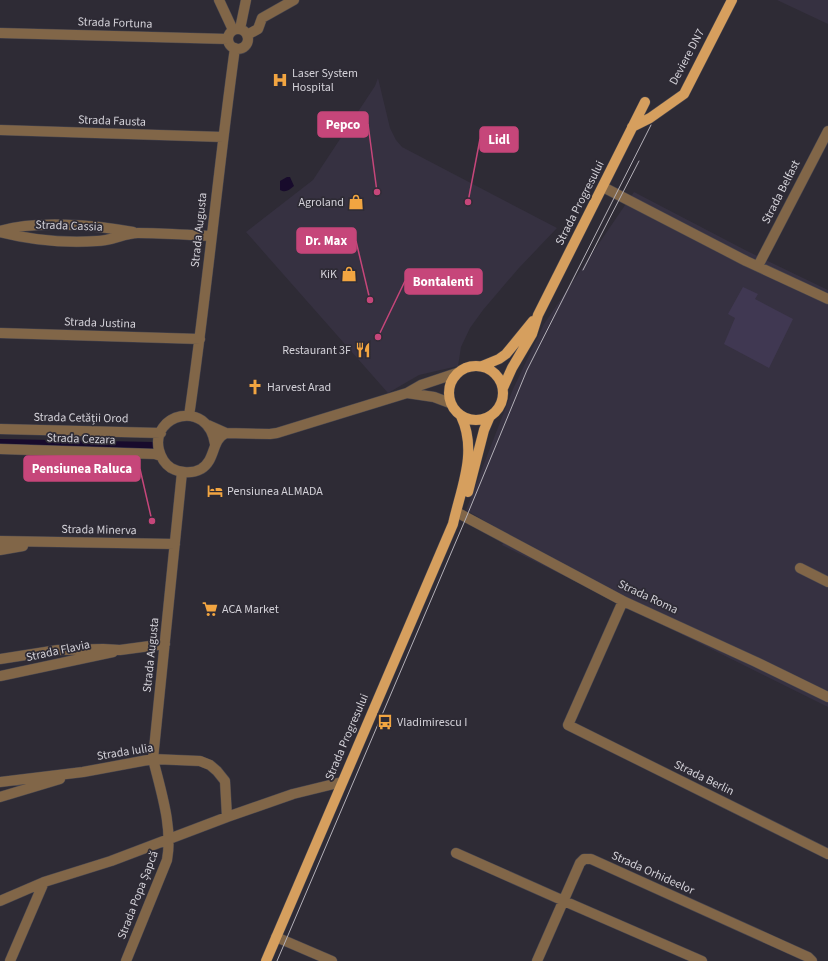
<svg xmlns="http://www.w3.org/2000/svg" width="828" height="961" viewBox="0 0 828 961" font-family="'Source Sans 3',sans-serif">
<style>
.built{fill:#363141}
.green{fill:#403852}
.water{fill:#180b2c}
.lines{fill:none;stroke-linecap:round;stroke-linejoin:round}
.canal{stroke:#180b2c;stroke-width:8}
.minor-casing{stroke:#48464f;stroke-width:11}
.major-casing{stroke:#48464f;stroke-width:11}
.minor{stroke:#816648;stroke-width:10}
.major{stroke:#d69f5e;stroke-width:10}
.tram{stroke:#b4b1b9;stroke-width:1}
.labels{text-anchor:middle;dominant-baseline:central;stroke-width:3.5;stroke-linejoin:round;paint-order:stroke}
.street-label{font-size:12px;fill:#d3d1d8;stroke:#2e2b35}
.poi-label{font-size:12px;fill:#d3d1d8;stroke:#2e2b35;text-anchor:start}
.leader{fill:none;stroke:#c6467a;stroke-width:1.5}
.callout-dot{fill:#c6467a;stroke:#2e2b35;stroke-width:1.5}
.callout{fill:#c6467a;stroke:#c6467a;stroke-width:1.5}
.callout-label{font-size:13px;text-anchor:middle;font-weight:bold;fill:#fff}
</style>
<rect width="100%" height="100%" fill="#2e2b35"/>
<path class="built" d="M777,0h51v24z
M378,78l12,50 6,12 6,7 155,81 -39,41 -35,41 -13,18 -9,19 -3,19 -39,9 -31,18 -142,-161 67,-52 62,-94z
M634,192l113,59 81,39v417l-326,-162 5,-11 -41,-24 47,-121 31,-65z"/>
<path class="green" d="M743,287l15,7 -3,5 38,20 -24,49 -45,-24 11,-26 -7,-4z"/>
<path class="water" d="M287,177h3l4,9c-5,4 -8,7 -14,4v-9z"/>
<g class="lines">
<path class="canal" d="M0,443l154,3"/>
<defs>
<path id="minor" d="M219,0l14,30
M240,29l6,-29
M228 39a10 10 0 1 1 20 0a10 10 0 1 1-20 0Z
M0,33l228,6
M247,35l11,-6 4,-11 32,-18
M0,130l223,7
M603,187l143,74 82,38
M0,231c37,-11 95,-6 133,1
M0,232c31,8 65,11 97,9 14,0 28,-8 41,-8 25,0 49,2 73,3
M758,266l70,-135
M0,333l200,6
M407,393l27,4 16,6
M189,416c18,-123 29,-246 46,-368
M208,425l18,8 44,1 7,-1 130,-40 14,-8 36,-12
M0,429l161,4
M215,444c-7,-46 -65,-30 -56,6 2,8 6,14 12,18 9,5 21,6 30,1 15,-9 10,-29 25,-36
M0,449l155,5 6,2
M460,514l163,87 133,61 72,35
M0,541l175,3
M0,550l23,-4
M800,568l28,14
M623,601l-55,124 260,129
M0,659l58,-9 45,-1 17,1 45,-6
M0,676l113,-24
M0,782l83,-10 70,-13 47,2 10,4 7,6 8,10 2,36
M0,797l60,-18
M456,853l108,48 138,60
M0,901l44,-19 67,-21 116,-44 66,-23 49,-12
M276,937l56,24
M10,961l34,-79
M126,961l41,-101c6,-33 -6,-68 -14,-101l29,-287
M537,961l43,-98 4,-4h7l217,98 4,4"/>
<path id="major" d="M632,127l18,-9 34,-24 48,-94
M449 393a27 27 0 1 1 54 0a27 27 0 1 1-54 0Z
M482,366l17,-7 7,-5 27,-33
M503,388l9,-20 20,-34 6,-19 107,-213
M468,492l16,-62 6,-14
M266,961l187,-437c8,-36 25,-72 8,-108"/>
</defs>
<use href="#minor" class="minor-casing"/>
<use href="#major" class="major-casing"/>
<use href="#minor" class="minor"/>
<use href="#major" class="major"/>
<path class="tram" d="M583,270l56,-109
M277,961l189,-443 61,-148 124,-245"/>
</g>
<defs>
<symbol id="hospital-bare" viewBox="-9 -9 18 18"><path d="M-5-5h3v3.5h4V-5h3V5h-3V1.5h-4V5h-3Z" fill="#f2a541" stroke="#2e2b35" stroke-width="2.5" paint-order="stroke"/></symbol>
<symbol id="shop-bare" viewBox="-9 -9 18 18"><path d="M-5-2.5h2.3a2.7 3.5 0 0 1 5.4 0H5L5.5 6h-11ZM-1.5-2.5h3a1.5 2.3 0 0 0-3 0Z" fill="#f2a541" stroke="#2e2b35" stroke-width="2.5" paint-order="stroke"/></symbol>
<symbol id="restaurant-bare" viewBox="-9 -9 18 18"><path d="M-5-6h1v4h1v-4h1v4h1v-4h1v5L-1.5 .5V6h-2V.5L-5-1ZM5-6V6H3V1.5H1.5Q1.5-4 5-6Z" fill="#f2a541" stroke="#2e2b35" stroke-width="2.5" paint-order="stroke"/></symbol>
<symbol id="church-bare" viewBox="-9 -9 18 18"><path d="M-1.2-6h2.4v3.5h3.3v2.4h-3.3V6h-2.4V-.1h-3.3v-2.4h3.3Z" fill="#f2a541" stroke="#2e2b35" stroke-width="2.5" paint-order="stroke"/></symbol>
<symbol id="hotel-bare" viewBox="-9 -9 18 18"><path d="M-6-4.5h1.5V1H6V5H4.5V3h-9V5H-6ZM-4 0a1.8 1.8 0 1 1 3.6 0ZM.5 0V-2.5h3Q6-2.5 6 0Z" fill="#f2a541" stroke="#2e2b35" stroke-width="2.5" paint-order="stroke"/></symbol>
<symbol id="supermarket-bare" viewBox="-9 -9 18 18"><path d="M-6-5.5h2.5l.6 2H6L4.5 2H-2.5L-4.4-4H-6ZM-1.5 3.2a1.3 1.3 0 1 0 .1 0ZM3 3.2a1.3 1.3 0 1 0 .1 0Z" fill="#f2a541" stroke="#2e2b35" stroke-width="2.5" paint-order="stroke"/></symbol>
<symbol id="bus-bare" viewBox="-9 -9 18 18"><path d="M-5-6H5V4H4V6H2V4H-2V6H-4V4H-5ZM-3.5-4V0h7V-4ZM-3.5 1.2v1.5H-2V1.2ZM2 1.2v1.5H3.5V1.2Z" fill="#f2a541" stroke="#2e2b35" stroke-width="2.5" paint-order="stroke"/></symbol>
</defs>
<g fill-rule="evenodd">
<use href="#hospital-bare" x="269" y="69" width="22" height="22"/>
<use href="#shop-bare" x="345" y="191" width="22" height="22"/>
<use href="#shop-bare" x="338" y="263" width="22" height="22"/>
<use href="#restaurant-bare" x="352" y="339" width="22" height="22"/>
<use href="#church-bare" x="244" y="376" width="22" height="22"/>
<use href="#hotel-bare" x="204" y="480" width="22" height="22"/>
<use href="#supermarket-bare" x="199" y="598" width="22" height="22"/>
<use href="#bus-bare" x="374" y="711" width="22" height="22"/>
</g>
<g class="labels">
<g class="street-label">
<text transform="translate(115 23) rotate(2)">Strada Fortuna</text>
<text transform="translate(687 57) rotate(-62)">Deviere DN7</text>
<text transform="translate(112 121) rotate(2)">Strada Fausta</text>
<text transform="translate(781 192) rotate(-63)">Strada Belfast</text>
<text transform="translate(580 203) rotate(-63)">Strada Progresului</text>
<text transform="translate(69 226) rotate(2)">Strada Cassia</text>
<text transform="translate(199 230) rotate(-84)">Strada Augusta</text>
<text transform="translate(100 323) rotate(2)">Strada Justina</text>
<text transform="translate(81 418) rotate(1)">Strada Cetății Orod</text>
<text transform="translate(81 439) rotate(2)">Strada Cezara</text>
<text transform="translate(99 530) rotate(1)">Strada Minerva</text>
<text transform="translate(648 597) rotate(25)">Strada Roma</text>
<text transform="translate(58 651) rotate(-12)">Strada Flavia</text>
<text transform="translate(151 655) rotate(-84)">Strada Augusta</text>
<text transform="translate(347 737) rotate(-67)">Strada Progresului</text>
<text transform="translate(125 752) rotate(-9)">Strada Iulia</text>
<text transform="translate(704 778) rotate(26)">Strada Berlin</text>
<text transform="translate(653 873) rotate(24)">Strada Orhideelor</text>
<text transform="translate(138 895) rotate(-69)">Strada Popa Șapcă</text>
</g>
<g class="poi-label">
<text x="292" y="73">Laser System<tspan x="292" dy="14">Hospital</tspan></text>
<text x="344" y="202" text-anchor="end">Agroland</text>
<text x="337" y="274" text-anchor="end">KiK</text>
<text x="351" y="350" text-anchor="end">Restaurant 3F</text>
<text x="267" y="387">Harvest Arad</text>
<text x="227" y="491">Pensiunea ALMADA</text>
<text x="222" y="609">ACA Market</text>
<text x="397" y="722">Vladimirescu I</text>
</g>
</g>
<path class="leader" d="M377 192L368 124M468 202L480 139M370 300L356 241M378 337L405 281M152 521L140 469"/>
<g class="callout-dot">
<circle cx="377" cy="192" r="4"/>
<circle cx="468" cy="202" r="4"/>
<circle cx="370" cy="300" r="4"/>
<circle cx="378" cy="337" r="4"/>
<circle cx="152" cy="521" r="4"/>
</g>
<g class="callout">
<rect x="318" y="112" width="50" height="25" rx="4"/>
<rect x="480" y="127" width="38" height="25" rx="4"/>
<rect x="297" y="228" width="59" height="25" rx="4"/>
<rect x="405" y="269" width="77" height="25" rx="4"/>
<rect x="24" y="456" width="116" height="25" rx="4"/>
</g>
<g class="callout-label">
<text x="343" y="129">Pepco</text>
<text x="499" y="144">Lidl</text>
<text x="326" y="245">Dr. Max</text>
<text x="443" y="286">Bontalenti</text>
<text x="82" y="473">Pensiunea Raluca</text>
</g>
</svg>
